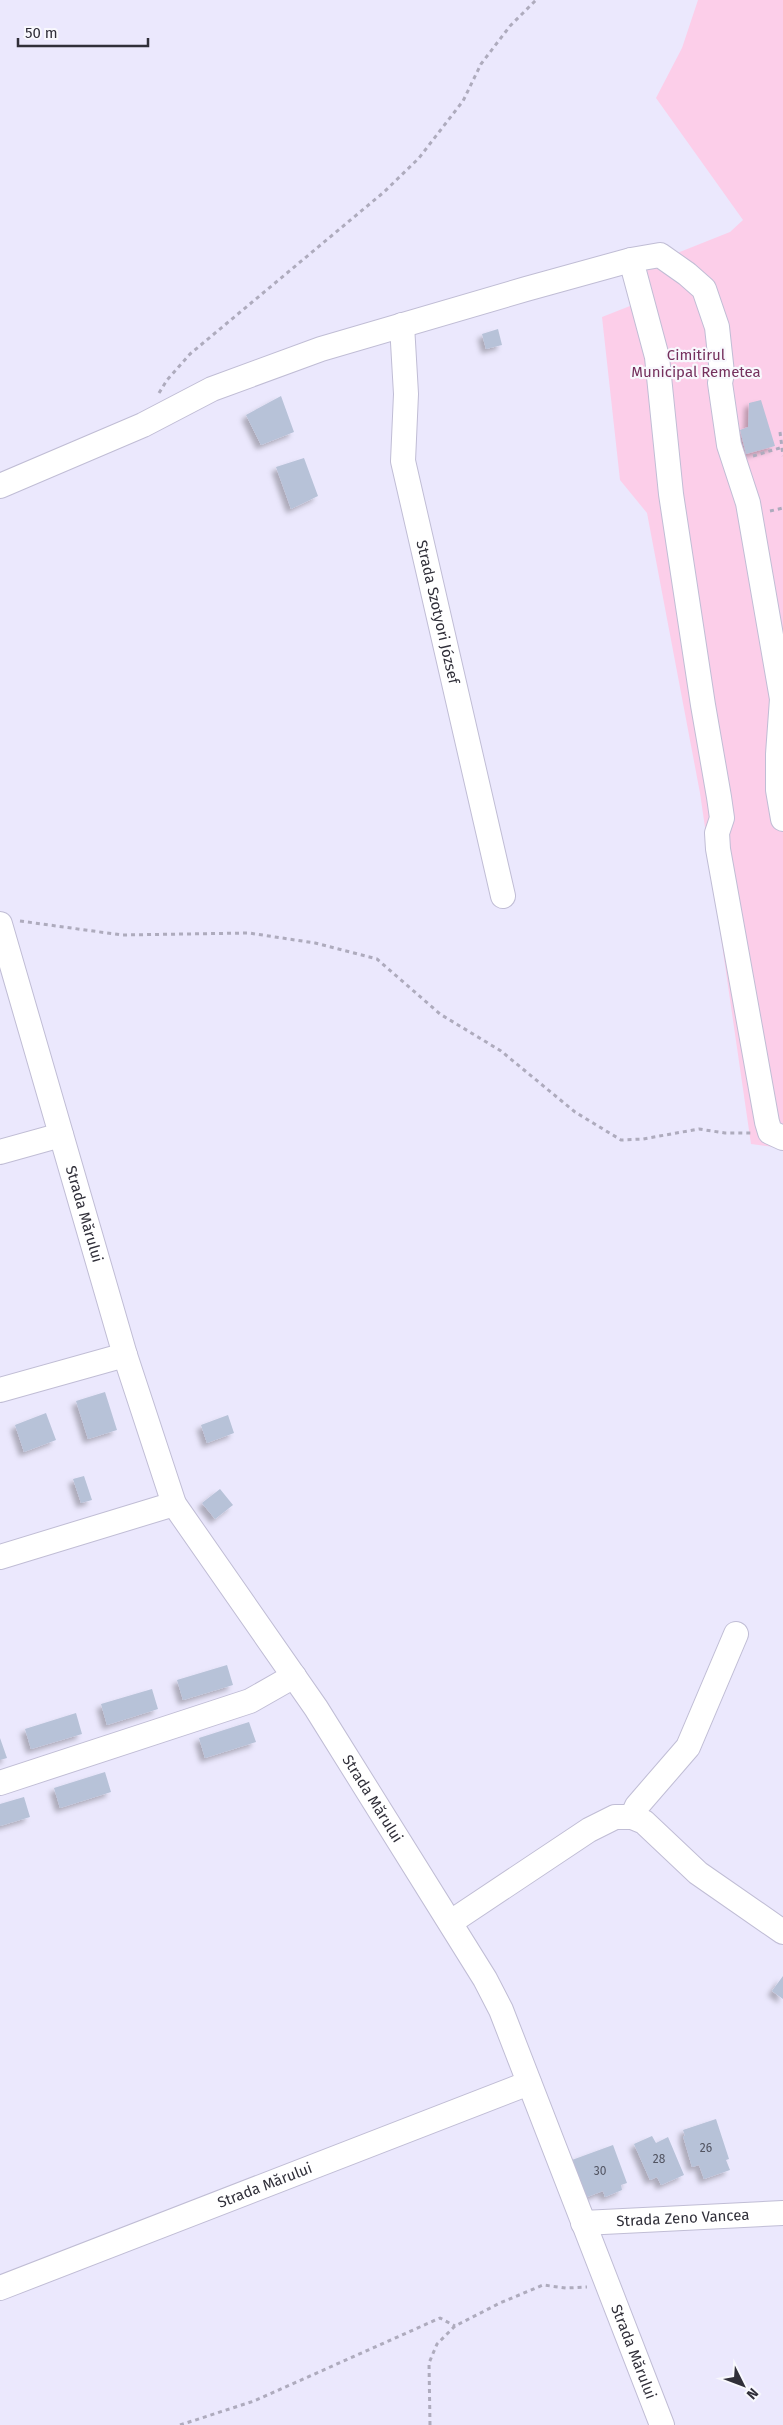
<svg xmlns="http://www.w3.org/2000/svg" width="783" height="2425" viewBox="0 0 783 2425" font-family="'Fira Sans',sans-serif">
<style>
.green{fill:#fccee9}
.building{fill:#b7c2d8;filter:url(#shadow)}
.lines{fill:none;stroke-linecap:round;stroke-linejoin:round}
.minor-casing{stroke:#c0bdd5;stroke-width:26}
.path{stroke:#aeabbd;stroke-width:3;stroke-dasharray:4 4;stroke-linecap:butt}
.minor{stroke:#fff;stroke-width:24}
.labels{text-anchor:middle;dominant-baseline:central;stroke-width:4.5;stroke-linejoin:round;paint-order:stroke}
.number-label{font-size:12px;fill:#525461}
.park-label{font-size:15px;fill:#75305d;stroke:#f8f8fd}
.street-label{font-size:15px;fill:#302f39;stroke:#f8f8fd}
</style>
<defs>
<filter id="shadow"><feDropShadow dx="-4.5" dy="4.5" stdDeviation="2.5" flood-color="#0004"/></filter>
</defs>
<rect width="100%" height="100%" fill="#ebe8fd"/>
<path class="green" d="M698,0h85v1148l-32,-4 -51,-351 -53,-280 -27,-33 -18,-163 28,-11 2,-35 98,-39 13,-12 -87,-122 26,-50z"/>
<path class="building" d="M498,329l4,16 -16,4 -4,-15z
M281,396l13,36 -33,13 -15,-30z
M761,400l14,46 -29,8 -6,-24 8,-3 1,-24z
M304,458l14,38 -27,13 -15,-42z
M105,1392l12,38 -29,9 -12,-38z
M46,1413l10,27 -32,12 -9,-27z
M228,1415l6,18 -27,10 -6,-18z
M84,1476l8,24 -11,3 -8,-24z
M220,1489l13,16 -18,14 -13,-16z
M227,1665l6,20 -50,15 -6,-20z
M152,1689l6,20 -51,16 -6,-21z
M76,1713l6,21 -51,15 -6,-20z
M249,1722l7,20 -51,16 -6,-20z
M0,1738l7,20 -7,2z
M105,1772l6,20 -51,16 -6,-20z
M24,1797l6,20 -30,9v-22z
M783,1976v23l-11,-8z
M716,2119l13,40 -3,1 4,10 -26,9 -5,-14 -7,2 -9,-31h2l-2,-6z
M652,2136l4,7 12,-6 16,38 -23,10 -4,-8 -7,3 -16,-36z
M613,2145l14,38 -6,2 1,5 -17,7 -2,-6 -16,6 -15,-37z"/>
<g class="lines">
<defs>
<g id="minor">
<path d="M631,260l26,97 14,137 32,211 16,92 3,21 -5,15 1,16 49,273 3,10 13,6"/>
<path id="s1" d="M402,325l4,69 -3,67 100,435"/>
<path d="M0,486l143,-61 69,-36 109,-40 205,-60 105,-29 29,-5 27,19 17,15 13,38 5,46 -2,10 9,62 19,58 34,196 -4,55v36l5,29"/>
<path id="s2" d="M0,924l125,431 49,149 142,204 169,271 16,31 161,415"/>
<path d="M0,1152l61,-17"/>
<path d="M0,1390l125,-35"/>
<path d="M0,1557l174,-53"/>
<path d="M0,1783l250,-82 44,-25"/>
<path d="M632,1817l5,-11 51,-59 48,-113"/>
<path d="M451,1922l138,-92 26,-13h17l12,5 54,51 85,59"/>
<path id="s3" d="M583,2223l200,-10"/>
<path id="s4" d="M0,2288l529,-205"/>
</g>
</defs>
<use href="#minor" class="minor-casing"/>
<path class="path" d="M159,393l8,-13 23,-26 194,-162 35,-34 44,-57 18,-37 29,-38 26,-26
M780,432l3,24
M753,456l30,-9
M770,511l13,-3
M20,921l102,14 127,-2 66,10 62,16 63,55 61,37 74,61 46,28 22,-1 56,-10 26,4h26
M180,2425l74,-24 186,-83 15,8
M430,2425l-1,-62 8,-19 18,-18 45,-23 43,-18 23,3 21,-1"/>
<use href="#minor" class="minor"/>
</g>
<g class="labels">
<g class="number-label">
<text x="706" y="2148">26</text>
<text x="659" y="2159">28</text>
<text x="600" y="2171">30</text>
</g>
<g class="park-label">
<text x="696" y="355">Cimitirul<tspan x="696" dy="17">Municipal Remetea</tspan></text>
</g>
<g class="street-label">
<text stroke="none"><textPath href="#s1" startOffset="291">Strada Szotyori József</textPath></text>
<text stroke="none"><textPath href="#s2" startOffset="302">Strada Mărului</textPath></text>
<text stroke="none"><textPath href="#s2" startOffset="961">Strada Mărului</textPath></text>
<text stroke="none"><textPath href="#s4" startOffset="284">Strada Mărului</textPath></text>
<text stroke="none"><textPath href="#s3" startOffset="100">Strada Zeno Vancea</textPath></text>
<text stroke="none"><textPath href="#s2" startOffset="1575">Strada Mărului</textPath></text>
</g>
</g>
<g transform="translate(743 2385) rotate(132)" stroke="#f8f8fd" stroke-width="4" paint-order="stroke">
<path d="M0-4L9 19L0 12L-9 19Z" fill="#302f39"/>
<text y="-8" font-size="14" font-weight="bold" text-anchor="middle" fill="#302f39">N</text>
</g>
<path d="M18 38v8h130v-8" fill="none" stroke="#302f39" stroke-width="2.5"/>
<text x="25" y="38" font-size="15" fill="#302f39" stroke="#f8f8fd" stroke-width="4" paint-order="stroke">50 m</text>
</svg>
